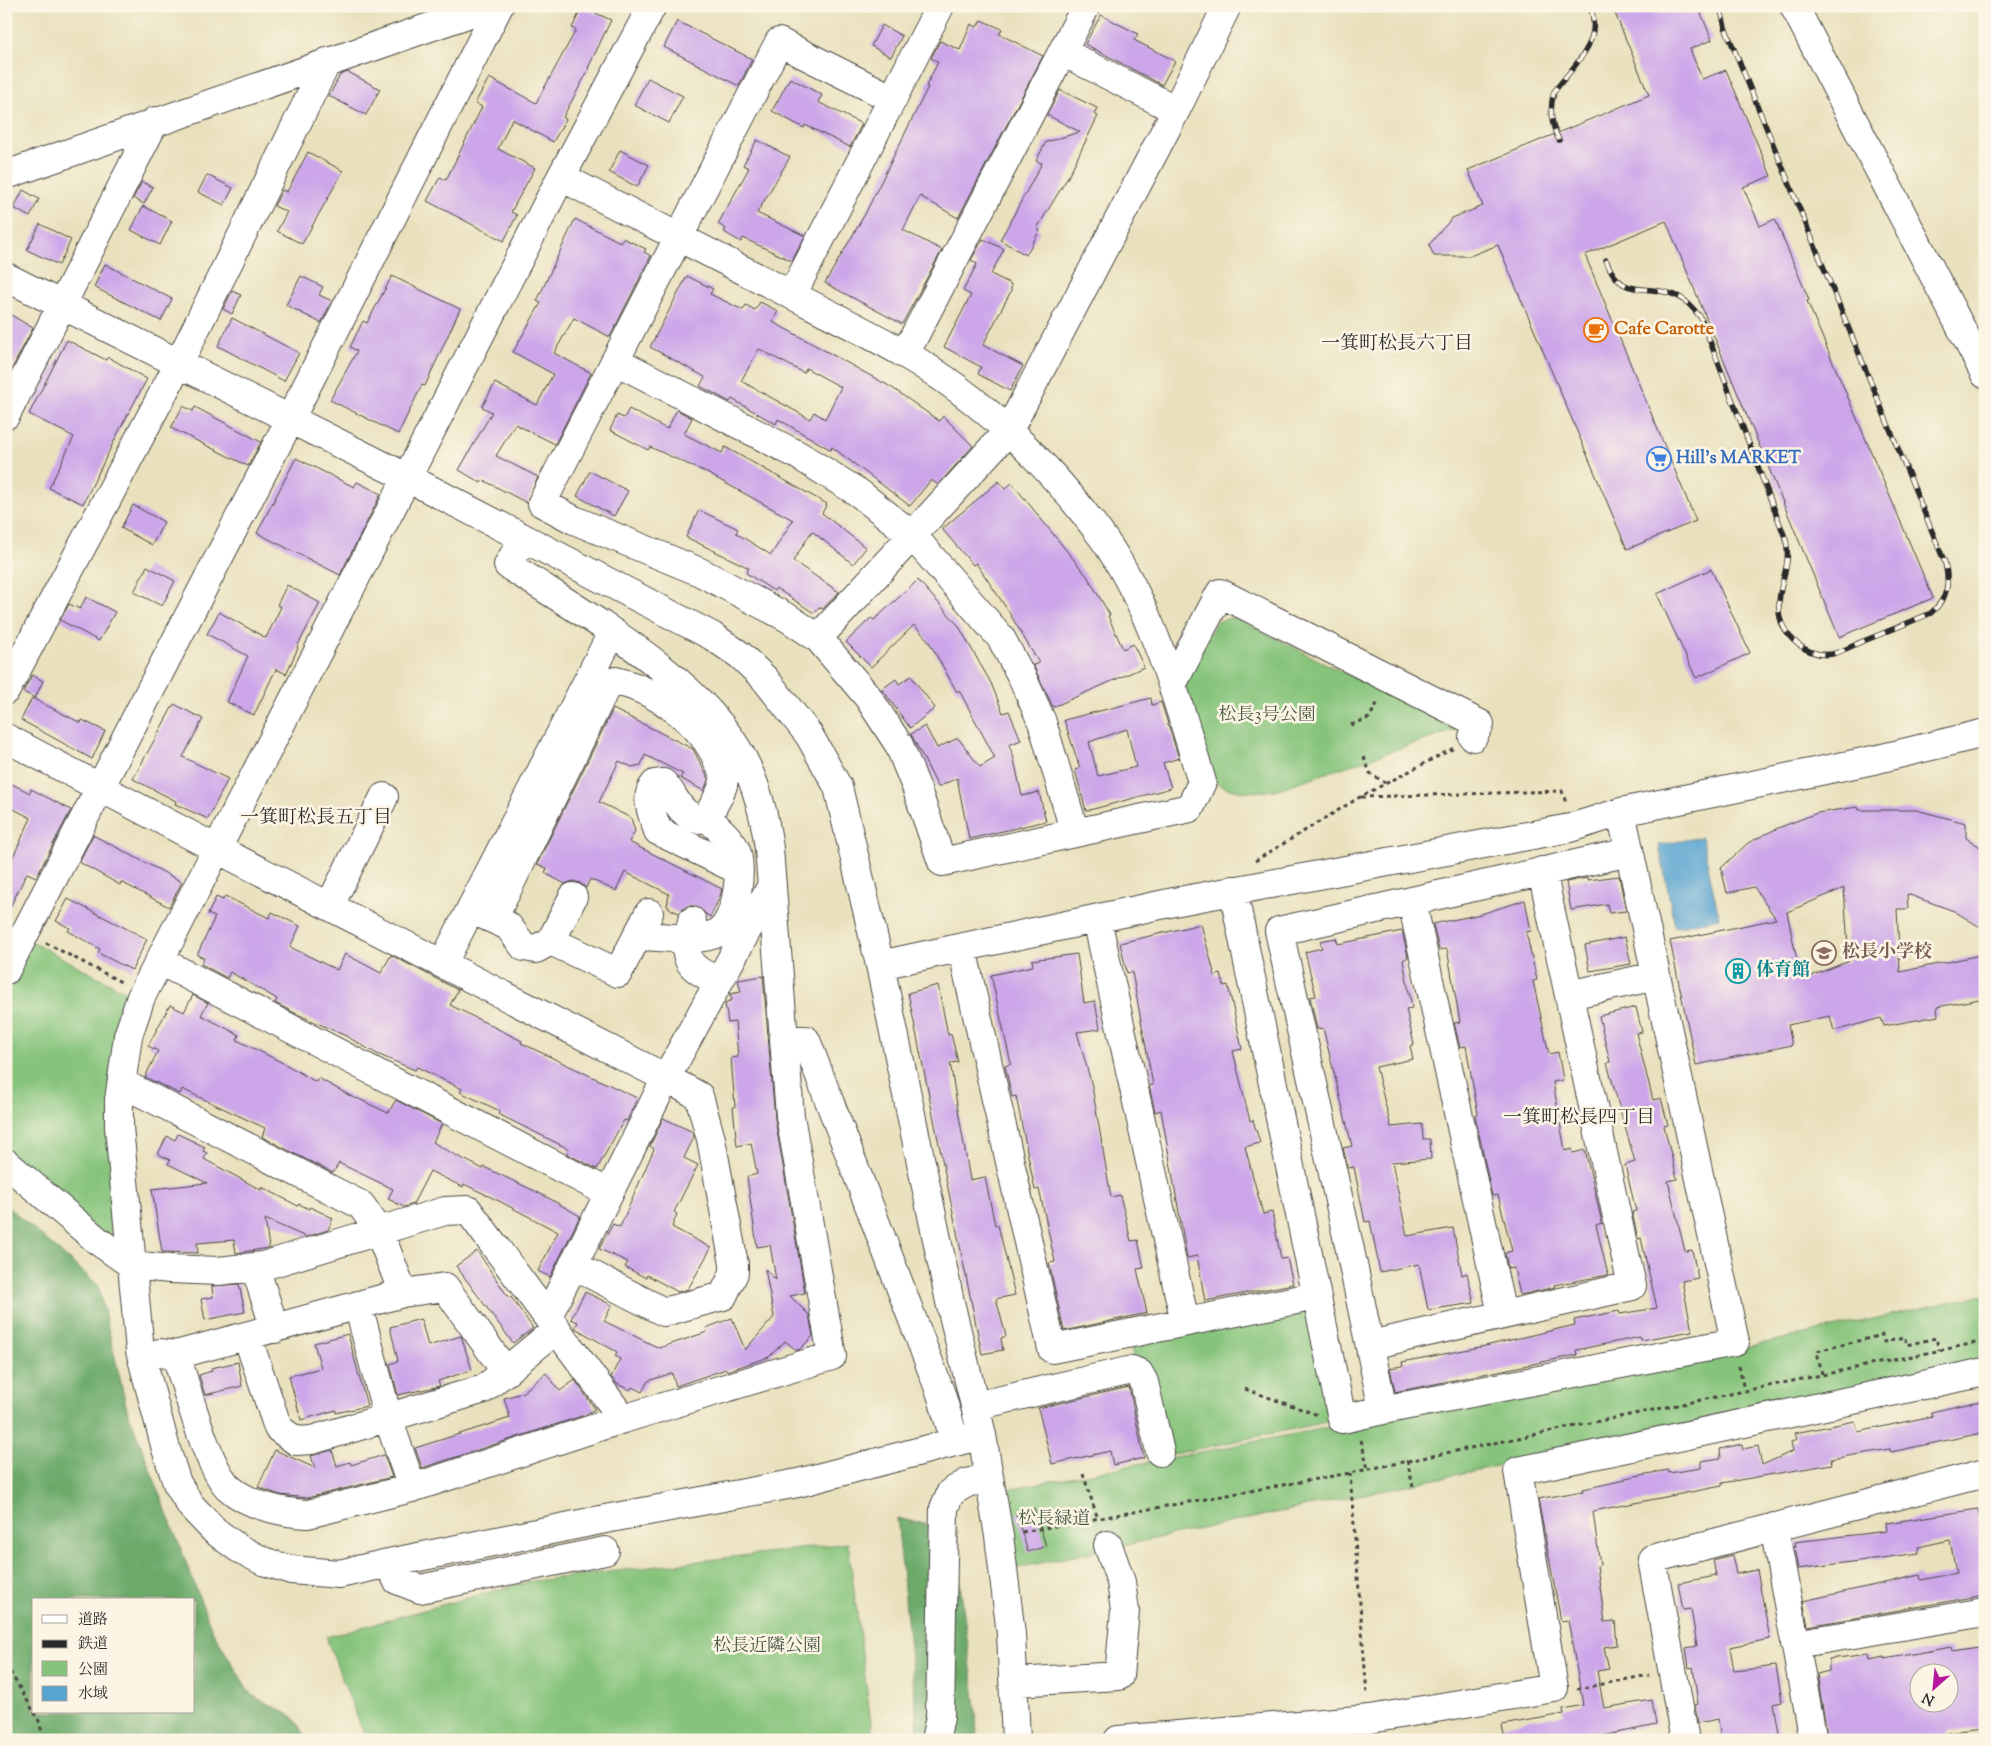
<svg xmlns="http://www.w3.org/2000/svg" width="1991" height="1746" viewBox="0 0 1991 1746" font-family="'Sorts Mill Goudy','Noto Serif JP',serif">
<style>
.green{fill:#86c47b;stroke:#587853}
.forest{fill:#6caa6b;stroke:#4c6a4b;fill-rule:evenodd}
.water{fill:#58a4d1;stroke:#42687e}
.building{fill:#cca6e9;fill-rule:evenodd}
.lines{fill:none;stroke-linecap:round;stroke-linejoin:round}
.minor-casing{stroke:#484641;stroke-width:30}
.path{stroke:#484641;stroke-width:3;stroke-dasharray:4 4;stroke-linecap:butt}
.minor{stroke:#fff;stroke-width:28}
.rail-casing{stroke:#2b2b2b;stroke-width:5.5}
.rail{stroke:#fcf5e5;stroke-width:4;stroke-dasharray:11;stroke-linecap:butt}
.labels{text-anchor:middle;dominant-baseline:central;stroke-width:5;stroke-linejoin:round;paint-order:stroke}
.food-label{font-size:18px;font-weight:bold;fill:#c56008;stroke:#fcf5e5;text-anchor:start}
.shop-label{font-size:18px;font-weight:bold;fill:#366cbe;stroke:#fcf5e5;text-anchor:start}
.park-label{font-size:18px;fill:#465943;stroke:#fcf5e5}
.education-label{font-size:18px;font-weight:bold;fill:#785e54;stroke:#fcf5e5;text-anchor:start}
.culture-label{font-size:18px;font-weight:bold;fill:#0d838f;stroke:#fcf5e5;text-anchor:start}
.neighbourhood-label{font-size:19px;fill:#2b2b2b;stroke:#fcf5e5}
</style>
<rect width="100%" height="100%" fill="#fcf5e5"/>
<filter id="ink" filterUnits="userSpaceOnUse"><feTurbulence type="fractalNoise" baseFrequency=".02" numOctaves="2"/><feDisplacementMap in="SourceGraphic" scale="10" xChannelSelector="R" yChannelSelector="G"/><feConvolveMatrix kernelMatrix="1 2 1 2 8 2 1 2 1" color-interpolation-filters="sRGB"/></filter>
<filter id="wash" filterUnits="userSpaceOnUse"><feTurbulence type="fractalNoise" baseFrequency=".0096" numOctaves="4" result="noise"/><feDisplacementMap in="SourceGraphic" scale="20" xChannelSelector="R" yChannelSelector="G"/><feGaussianBlur stdDeviation="1.12" result="paint"/><feColorMatrix in="noise" values="0 0 0 0 0 0 0 0 0 0 0 0 0 0 0 0 0 1.4 0 .05"/><feComposite in="paint" operator="in"/></filter>
<g filter="url(#wash)">
<rect width="100%" height="100%" fill="#e9e1bd"/>
<path class="green" d="M1234,617l222,113 -181,60c-24,3 -46,4 -65,-12l-28,-92 34,-64z
M28,940l108,57 -12,256 -118,-97v-174z
M1985,1294v68l-968,206 -14,-78 744,-143z
M1308,1306l24,115 -178,37 -24,-116z
M848,1543l25,197h-507l-40,-103 200,-55z"/>
<path class="forest" d="M6,1205l92,80 29,124 85,221 39,65 41,21 16,24h-302zM34,1600h160v112h-160z
M897,1518l60,13 3,53 16,123 1,33h-58z"/>
<path class="water" d="M1702,837l17,81 -44,9 -16,-82z"/>
<g id="blocks">
<path class="building" d="M1612,6h86l14,34 -22,9 12,30 24,-9 45,106 -28,11 17,39 15,-7 34,81 -2,1 126,297 -94,39 -173,-416 -81,34 111,266 -69,28 -129,-304 -28,11h-36l-5,-11 23,-27 31,-12 -15,-36 181,-75z
M582,7l29,13 -23,48 1,1 -26,48 3,2 -13,23 -41,-23 -14,30 37,19 -24,44 6,3 -13,26 -77,-40 13,-24 6,3 36,-73 -7,-4 14,-25 47,25 40,-73 -4,-2z
M1101,15l37,19 -4,6 41,21 -13,24 -77,-41z
M981,20l21,9 -3,5 44,22 -85,162 -38,-22 -17,34 39,20 -40,74 -77,-41 40,-69 63,-127 -2,-1 12,-24 -7,-4 9,-17 20,9 11,-26 6,3z
M677,21l75,38 -13,27 -75,-39z
M882,25l20,11 -11,21 -20,-11z
M348,72l32,17 -14,26 -37,-19 11,-21z
M648,78l35,18 -14,27 -35,-18z
M790,78l32,17 -4,7 44,22 -12,23 -45,-22 -1,3 -32,-17z
M1060,90l37,18 -3,6 4,2 -30,61 -31,51 3,2 -14,25 -26,-15 42,-77 -6,-2 10,-19 34,-10 -33,-17z
M757,140l33,17 -33,56 48,23 -13,25 -49,-23 -2,4 -17,-10 2,-3 -8,-5 31,-56 -6,-3z
M620,150l29,15 -12,22 -28,-15z
M308,152l35,19 -41,73 -25,-13 10,-19 -13,-6 8,-16 5,2z
M207,175l26,13 -9,17 -26,-13z
M142,182l11,5 -9,17 -11,-6z
M23,190l16,9 -9,18 -16,-9z
M143,206l29,15 -12,24 -29,-15z
M575,219l45,23 3,-4 23,11 -2,3 7,4 -41,81 -36,-19 -20,35 37,20 -36,71 -40,-20 -19,32 42,21 -11,26 -44,-23 -2,3 -22,-13 33,-58 -10,-5 13,-24 42,22 16,-31 -40,-22 28,-49 -4,-2z
M40,224l31,16 -12,25 -32,-15z
M983,239l21,10 -13,25 20,10v7l-28,54 40,21 -13,25 -32,-17 3,-7 -37,-20 27,-52 -8,-4 14,-27 -6,-4z
M105,264l67,35 -11,22 -67,-34z
M301,276l22,11 -4,8 13,6 -11,22 -35,-18z
M392,276l68,33 -35,77 -3,-1 -24,49 -68,-34 27,-49 -7,-4 13,-26 4,2z
M687,276l26,13 -3,5 33,16 3,-5 9,5 5,-8 18,9 -5,11 118,65 48,34 4,-5 30,30 -35,39 -7,-5 -21,26 -78,-59 -1,3 -53,-31 -2,5 -44,-25 -2,3 -30,-16 5,-9 -55,-30zM759,349l45,24 2,-5 35,19 -16,32 -11,-7 -4,7 -69,-38z
M232,291l9,4 -9,19 -9,-5z
M6,312l27,16 -27,52z
M232,318l67,35 -15,28 -66,-35z
M67,340l39,20 2,-3 39,22 -28,52 -36,73 -34,-16 25,-51 -45,-23z
M183,406l10,5 2,-4 66,35 -13,24 -77,-38z
M629,409l38,20 10,-19 15,8 -8,16 38,19 3,-6 102,57 -5,9 44,35 -13,16 -41,-33 -19,30 46,31 -16,17 -4,-2 -5,6 -38,-25 -2,3 -28,-18 3,-5 -63,-31 13,-27 39,19 -2,4 35,22 22,-35 -88,-48 -55,-25 -2,3 -38,-20 7,-15 7,3z
M296,458l58,29 3,-5 24,12 -41,81 -83,-42z
M590,471l38,20 -14,25 -37,-20z
M999,481l6,8 7,-6 75,93 23,39 -2,1 15,33 10,-5 11,23 -91,40 -20,-42 6,-2 -32,-54 -31,-46 -3,2 -31,-36z
M133,505l31,17 -12,23 -31,-17z
M147,566l28,15 -13,25 -28,-14z
M1711,569l39,84 -54,25 -39,-84z
M918,580l40,45 33,58 12,30 6,-2 12,29 -12,5 4,10 9,41 17,-4 7,29 -77,18 -12,-61 -19,9 -27,-53 14,-8 12,22 21,-10 22,29 15,-9 -36,-68 -2,2 -29,-52 -14,-15 -43,42 -25,-25 25,-24 3,2z
M287,585l33,18 -23,44 1,1 -12,26 -10,-5 -22,46 -27,-13 21,-46 -41,-22 12,-22 47,26 15,-31 -4,-2z
M86,597l29,15 -16,29 -39,-21 9,-16 11,5z
M32,675l11,6 -8,17 -12,-6z
M911,676l24,32 -25,20 -28,-39 14,-10 3,5z
M32,698l49,25 1,-3 23,11 -13,28 -71,-39z
M1151,698l1,7 9,-3 18,56 -16,5 8,25 -85,23 -11,-41 5,-2 -16,-48zM1127,729l9,38 -38,9 -9,-34z
M174,704l29,15 -20,38 45,22 -20,40 -33,-15 1,-3 -43,-22z
M613,709l80,40 13,25 2,6 -4,11 -24,-13 3,-4 -38,-19 -4,10 -9,2 -13,-6 -20,41 32,16 4,13 -6,11 93,47 -3,10 -9,18 -15,-11h-8l-8,7 -7,-3 -5,-4 2,-12 -44,-22 -9,19 -26,-12 -4,9 -6,-5 -7,-2 -8,3 -20,-11 2,-5 -10,-4z
M6,781l24,12 1,-4 40,21 -35,67 -9,-4 -21,42v-43l25,-54 -25,-13z
M1858,807l1,3h57l50,13v15l19,12v80l-31,-19 -47,-17 1,15h-11l3,63 85,-18v44l-48,9 1,9 -54,10 -3,-8 -47,13 -4,-15 -42,9 4,20 -96,20 -26,-124 106,-22 -22,-32 -27,6 -6,-25 27,-25 30,-15 39,-15zM1844,888l5,73 -48,19 -14,-68z
M93,835l89,47 -13,25 -48,-25 -1,3 -41,-23z
M1619,876l7,35 -17,2 -2,-9 -36,6 -5,-28 21,-4 1,2z
M225,896l44,22 3,-6 28,14 -10,21 47,23 8,-16 36,19 10,-18 67,35 -8,15 72,36 -1,2 116,55 -10,23 -3,-1 -27,49 -30,-15 2,-5 -71,-35 2,-3 -40,-19 2,-3 -45,-22 -2,3 -38,-16 -31,-18 -49,-22 -22,-11 2,-4 -47,-27 -3,6 -26,-14 3,-6 -7,-3 18,-38 -7,-3 8,-17 7,3z
M68,899l79,40 -15,31 -34,-17 2,-4 -32,-18 2,-3 -14,-7z
M1525,900l6,31 -5,1 11,48 -4,1 16,73 9,-2 5,28 -10,2 12,69 7,-2 1,4 12,-3 17,73 -6,2 12,50 -54,10 1,2 -35,8 -6,-27 -6,1 -3,-16 7,-2 -14,-56 -6,1 -17,-81 3,-1 -12,-68 -6,1 -6,-24 6,-1 -13,-73 -8,1 -6,-26 48,-10z
M1201,924l14,52 6,-2 3,12 4,-1 14,64 -9,2 17,70 3,-1 7,23 -15,4 18,67 9,-2 9,47 6,-1 6,26 -88,17 -8,-45 -10,2 -26,-148 -6,2 -6,-26 4,-1 -21,-113 -5,1 -7,-30z
M1402,931l6,26 -5,3 9,48 -6,1 8,35 -4,2 3,13 -37,8 15,60 31,-3 1,15h7l1,20 -39,3 15,74 46,-8 9,47 5,-2 7,30 -46,7 -9,-46 -39,8 -10,-51 -5,1 -11,-55 -6,1 -5,-20 9,-2 -29,-118 -6,1 -7,-32 6,-1 -11,-44 17,-4 -2,-7 16,-3 2,6z
M1625,937l6,27 -41,7 -5,-26z
M1077,954l7,49 11,-2 5,28 -23,3 15,54 19,111 9,-2 11,46 7,-1 6,28 -7,1 10,44 -83,18 -15,-68 6,-1 -16,-73 -4,1 -19,-94 -4,1 -7,-31 6,-2 -20,-89 42,-9 -1,-6z
M763,976l12,143 30,174 -15,3 19,19 4,21 -14,14h-3l-11,-9 -16,16 -42,14 -1,-2 -50,17 -4,-13 -24,8 -6,11 -10,-5 -2,3 -13,-6 -6,-7 9,-18 -5,-3 2,-4 -42,-24 3,-6 -7,-3 14,-27 27,13 -8,16 55,27 48,-16 -1,-4 26,-10 13,32 29,-33 -9,-48 11,11 -6,-35 -13,2 -10,-70 10,-3 -6,-31 -14,3 -4,-39h2l-4,-49 7,-1 -3,-35 -7,1 -3,-20 7,-3 -2,-6 11,-2 -3,-12z
M938,985l10,50 3,-1 7,28 -8,1 20,117 15,-3 10,48h3l17,70 -19,4 10,37 -5,2 2,12 -21,4 -74,-361z
M193,995l15,8 -7,12 38,20 -2,5 48,24 31,18 2,-4 38,21 1,-1 31,15 8,-13 46,24 -9,18 9,6 41,21 1,-2 61,29 35,20 -30,61 -12,-6 20,-39 -57,-30 -37,-18 -1,3 -33,-16 -17,33 -9,3 -16,-8 5,-10 -54,-26 -6,10 -71,-36 3,-9 -83,-39 -2,5 -35,-17 13,-26 -10,-5 22,-41 14,7z
M1636,1007l6,25 -6,1 17,67 8,-2 7,27 -4,1 13,53 -9,2 17,70 7,-1 6,28 -16,3 10,50 -51,9 -1,-3 -64,13 1,5 -182,37 -5,-24 13,-2 -1,-4 83,-16 90,-21 -1,-5 45,-9 1,3 37,-6 -16,-70 -3,1 -6,-27 4,-1 -11,-46 10,-3 -28,-99 3,-1 -11,-46z
M663,1118l30,14 1,5 -10,21 14,7 -24,47 3,2 -5,13 39,21 -23,41 -10,3 -31,-17 -1,3 -21,-11 3,-5 -29,-13 14,-25 7,3 34,-78 -4,-3z
M178,1134l27,13 -2,4 4,2 -3,6 57,31 1,-3 36,19 1,-2 10,5 1,-2 23,11 -5,12 -22,7 -41,-18 4,29 -33,5 -2,-13 -37,3 1,10 -36,-1 -10,-63 55,-6 -39,-19 2,-4 -12,-6 9,-18 8,4z
M477,1251l32,47 2,-1 22,31 -20,15 -57,-77z
M239,1284l6,28 -40,8 -4,-21 12,-2 -1,-11z
M421,1319l7,27 33,-10 11,34 -34,11 2,5 -42,9 -8,-31 8,-3 -8,-34z
M348,1334l19,72 -31,7v-3l-35,10 -12,-44 32,-8 -7,-25z
M238,1362l4,24 -37,9 -6,-20 13,-4 -1,-3z
M546,1373l14,18 15,-11 20,29 -10,6 -163,53 -7,-20 95,-30 -6,-20 18,-5z
M1129,1387l15,71 -31,7 -3,-14 -58,13 -14,-56z
M1985,1400v31l-8,3 -86,18 -1,-3 -59,10 1,5 -110,19v3l-129,25 7,54 -3,1 8,56 10,-1 2,24 -13,2 5,22 -12,2 7,37 48,-8 4,25 -73,15h-78l-3,-15 62,-11 -1,-5 20,-4 -15,-85 -7,1 -23,-122 45,-8v-2l42,-9v-2l43,-8 1,3 32,-5v-7l20,-3 -1,-9 22,-5 1,5 15,-3 4,19 31,-14 -2,-9 6,-3 -2,-6 60,-12 3,11 74,-16 -1,-4z
M275,1450l40,18 -4,-12 21,-6 5,16 13,-4 1,3 33,-10 8,22 -85,21 -27,-3 -22,-8z
M1034,1508l12,38 -18,6 -12,-38z
M1978,1509l7,32v54l-177,31 -5,-25 117,-26 1,5 35,-7 -6,-33 -32,7 1,6 -121,16 -4,-22h2l-1,-5 92,-11 -1,-8z
M1732,1555l4,19 21,-4 13,69 -40,8 4,24 42,-5 6,35 -8,2 6,37h-59l-3,-21 -20,4 -3,-18 3,-1 -5,-37 -4,1 -3,-20 11,-2 -6,-37 -8,1 -5,-27 38,-7 -3,-16z
M1985,1646v82l-38,4v4l-27,4h-92l-11,-66 12,-3v-12l39,-5 1,6 16,-3v2l66,-12 1,4zM1918,1674h30v30h-30z"/>
</g>
</g>
<g filter="url(#ink)">
<use href="#blocks" fill-opacity="0" stroke="#484641" stroke-width="1"/>
<g class="lines">
<defs>
<path id="minor" d="M652,6l-91,171 -420,820 -13,39 -9,64v27l21,224 26,98 11,34 14,23 24,25 23,17 25,13 28,9 48,4 50,-11 211,-43 198,-37 184,-48
M1794,6l191,368
M1063,52l113,58
M6,175l484,-169
M561,177c73,37 146,74 219,112 41,21 83,41 123,64 78,44 148,113 200,185 49,69 75,163 99,244l-12,26 -248,54 -26,-75 -17,-42 -31,-48 -50,-59 -30,-20 -88,-46 -126,-52 -32,-17 237,-461 114,57
M6,277l402,201 304,158 28,19 25,24 44,56 29,52 42,178 70,337 32,133 17,101 12,98 5,106
M792,295l148,-289
M905,354l181,-348
M616,361l182,94 61,38 54,43 88,102 22,41 19,43 33,111
M6,415l149,-294
M818,638l191,-208 167,-320 51,-104
M1173,683l47,-90 260,131 -7,13
M6,690l172,-325 149,-303
M6,738l211,111 449,229 106,-193
M1621,812l114,530 -352,68 -33,-160 -71,-319 350,-79
M1233,890l109,529 41,-9
M1412,902l90,412
M330,905l54,-108
M477,912l31,14 16,21 12,2 15,-8 67,32 31,-60
M493,919l113,-232 10,-6c42,10 87,42 103,83 2,4 5,10 5,14 0,13 -12,29 -17,39l-9,2c-20,-5 -22,-23 -35,-36l-8,1c-12,13 -2,32 3,47l80,39
M1097,919l88,403
M692,921c-10,38 -8,44 27,61
M637,936c22,0 61,7 80,-3 20,-10 27,-67 18,-85 -7,-13 -18,-20 -28,-31
M551,941l22,-44
M962,948l90,401 264,-53
M160,961l449,232
M443,963l169,-330
M880,965l294,-63 396,-74 51,-16 257,-53 107,-26
M6,970l277,-537 216,-427
M1569,995l87,-19
M785,1040h21l135,354 14,48
M122,1083l239,122 18,26 24,62
M6,1163l92,78 34,24 38,4 48,2 45,-5 182,-55 23,-1 155,209
M255,1267l20,62
M358,1305l30,113 24,70
M548,1316l118,-238 33,18 12,43 23,125v9l-11,23 -59,16 -91,-47
M247,1336l31,92 18,13 16,-1 172,-51 73,-60
M1370,1345l262,-59 -90,-415
M159,1353l17,2 227,-62 42,-6 61,85
M176,1355c11,33 30,109 52,132 19,18 55,26 80,27l104,-26 211,-69 209,-63 -42,-240 -21,-267c-4,-32 -11,-61 -26,-90 -43,-82 -159,-144 -235,-194l15,-26
M975,1406l157,-36 7,3 5,9 16,70
M1774,1527l39,213
M389,1563l8,17 23,9 185,-38
M1795,1644l190,-32
M1015,1682l104,-6 6,-65 -4,-29 -13,-37
M935,1740l5,-23 4,-209 7,-16 16,-9 22,-6
M1118,1740l252,-21 184,-31 -36,-217 467,-99
M1685,1740l-33,-181 333,-86"/>
</defs>
<use href="#minor" class="minor-casing"/>
<path class="path" d="M1351,725l18,-7 10,-18
M1364,757l6,16 15,10
M1361,797l201,-6 4,12
M1255,861l105,-64 94,-49
M46,943l77,40
M1739,1366l5,24
M1822,1374l-5,-23 65,-16 2,7 21,-4 1,7 30,-7 3,12
M1245,1389l73,26
M1361,1440l7,29
M1407,1460l6,27
M1350,1473l17,222
M1083,1474l15,45
M1022,1532l328,-59 635,-132
M6,1665l28,47
M1577,1689l72,-14
M34,1712l5,9 5,19"/>
<use href="#minor" class="minor"/>
<defs>
<path id="rail" d="M1559,140c-8,-16 -10,-30 -5,-48 19,-27 50,-49 36,-86
M1606,260c15,39 36,24 66,34 13,4 21,14 29,24l85,222c6,30 -9,43 -7,71 2,25 28,47 53,43 9,-2 20,-8 29,-12 23,-9 47,-19 70,-29 17,-15 19,-29 14,-50l-220,-536 -5,-21"/>
</defs>
<use href="#rail" class="rail-casing"/>
<use href="#rail" class="rail"/>
</g>
</g>
<defs>
<symbol id="cafe-ring" viewBox="-11 -11 22 22"><circle r="9.5" fill="#fcf5e5" stroke="#e8710a" stroke-width="1.5"/><path d="M-5.5-4.5H6V0H3Q3 3.5 0 3.5H-2.5Q-5.5 3.5-5.5 0ZM3-3.2v2h1.7v-2ZM-6 4.5H4V6H-6Z" fill="#e8710a"/></symbol>
<symbol id="supermarket-ring" viewBox="-11 -11 22 22"><circle r="9.5" fill="#fcf5e5" stroke="#3f7fe0" stroke-width="1.5"/><path d="M-6-5.5h2.5l.6 2H6L4.5 2H-2.5L-4.4-4H-6ZM-1.5 3.2a1.3 1.3 0 1 0 .1 0ZM3 3.2a1.3 1.3 0 1 0 .1 0Z" fill="#3f7fe0"/></symbol>
<symbol id="school-ring" viewBox="-11 -11 22 22"><circle r="9.5" fill="#fcf5e5" stroke="#8d6e63" stroke-width="1.5"/><path d="M0-5L7-2L0 1L-7-2ZM-4 1L0 2.5L4 1V4Q0 6-4 4Z" fill="#8d6e63"/></symbol>
<symbol id="building-ring" viewBox="-11 -11 22 22"><circle r="9.5" fill="#fcf5e5" stroke="#0f9aa8" stroke-width="1.5"/><path d="M-4-6H4V6H1V3H-1V6H-4ZM-2.5-4.3h1.7v1.8h-1.7ZM.8-4.3h1.7v1.8H.8ZM-2.5-1h1.7V.8h-1.7ZM.8-1h1.7V.8H.8Z" fill="#0f9aa8"/></symbol>
</defs>
<g fill-rule="evenodd">
<use href="#cafe-ring" x="1582" y="316" width="28" height="28"/>
<use href="#supermarket-ring" x="1645" y="445" width="28" height="28"/>
<use href="#school-ring" x="1810" y="939" width="28" height="28"/>
<use href="#building-ring" x="1724" y="957" width="28" height="28"/>
</g>
<g class="labels">
<g class="food-label">
<text x="1614" y="330">Cafe Carotte</text>
</g>
<g class="shop-label">
<text x="1676" y="459">Hill’s MARKET</text>
</g>
<g class="park-label">
<text x="1267" y="716">松長3号公園</text>
<text x="1054" y="1520">松長緑道</text>
<text x="767" y="1647">松長近隣公園</text>
</g>
<g class="education-label">
<text x="1842" y="953">松長小学校</text>
</g>
<g class="culture-label">
<text x="1756" y="971">体育館</text>
</g>
<g class="neighbourhood-label">
<text x="1397" y="344">一箕町松長六丁目</text>
<text x="316" y="818">一箕町松長五丁目</text>
<text x="1579" y="1118">一箕町松長四丁目</text>
</g>
</g>
<rect width="1991" height="1746" fill="none" stroke="#fcf5e5" stroke-width="25"/>
<rect x="32" y="1598" width="162" height="115" fill="#fcf5e5" stroke="#a8a49b"/>
<rect x="42" y="1615" width="25" height="8" fill="#ffffff" stroke="#a8a49b"/>
<text x="78" y="1624" font-size="15" fill="#2b2b2b">道路</text>
<rect x="42" y="1640" width="25" height="8" fill="#2b2b2b" stroke="#a8a49b"/>
<text x="78" y="1648" font-size="15" fill="#2b2b2b">鉄道</text>
<rect x="42" y="1661" width="25" height="15" fill="#86c47b" stroke="#a8a49b"/>
<text x="78" y="1674" font-size="15" fill="#2b2b2b">公園</text>
<rect x="42" y="1686" width="25" height="15" fill="#58a4d1" stroke="#a8a49b"/>
<text x="78" y="1698" font-size="15" fill="#2b2b2b">水域</text>
<g transform="translate(1934 1688) rotate(207)"><circle r="24" fill="#fcf5e5" stroke="#a8a49b"/>
<path d="M0-4L9 19L0 12L-9 19Z" fill="#b5179e"/>
<text y="-8" font-size="14" font-weight="bold" text-anchor="middle" fill="#2b2b2b">N</text>
</g>
</svg>
